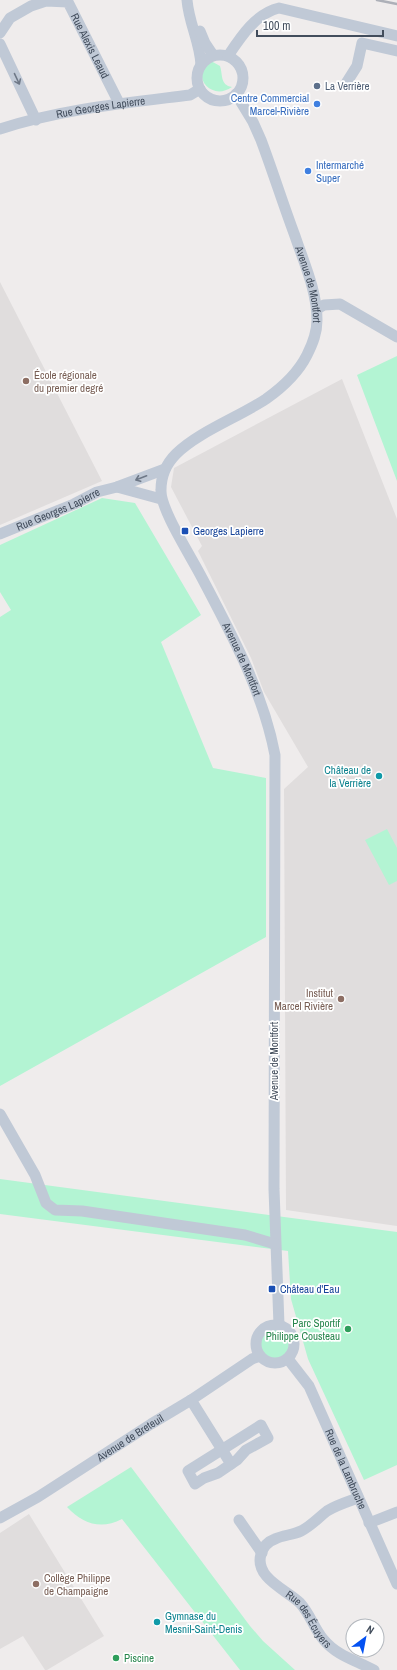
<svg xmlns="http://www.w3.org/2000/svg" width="397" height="1670" viewBox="0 0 397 1670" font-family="'Archivo Narrow',sans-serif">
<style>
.education{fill:#e0dddd}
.green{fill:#b3f4d3}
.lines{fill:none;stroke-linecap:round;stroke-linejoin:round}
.minor{stroke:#c0c9d6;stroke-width:11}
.rail{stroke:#adb0b8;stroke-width:2.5}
.oneway{stroke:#6e7887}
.service-dot{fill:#5c6f8a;stroke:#fff;stroke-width:1.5}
.shop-dot{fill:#3f7fe0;stroke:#fff;stroke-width:1.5}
.education-dot{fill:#8d6e63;stroke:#fff;stroke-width:1.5}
.transit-dot{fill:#1a4fb4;stroke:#fff;stroke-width:1.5}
.culture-dot{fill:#0f9aa8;stroke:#fff;stroke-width:1.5}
.leisure-dot{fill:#2e9e5b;stroke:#fff;stroke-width:1.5}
.labels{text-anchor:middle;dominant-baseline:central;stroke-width:3.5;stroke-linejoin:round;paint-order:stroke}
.street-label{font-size:11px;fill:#424d5c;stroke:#fff}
.service-label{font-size:11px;fill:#4e5e75;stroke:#fff;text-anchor:start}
.shop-label{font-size:11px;fill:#366cbe;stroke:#fff;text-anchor:end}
.education-label{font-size:11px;fill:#785e54;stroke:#fff;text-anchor:start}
.transit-label{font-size:11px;fill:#164399;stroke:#fff;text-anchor:start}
.culture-label{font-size:11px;fill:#0d838f;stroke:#fff;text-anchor:end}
.leisure-label{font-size:11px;fill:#27864d;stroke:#fff;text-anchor:end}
</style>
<rect width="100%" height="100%" fill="#efecec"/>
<path class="education" d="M0,282l102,199 -102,44z
M342,379l55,140v707l-111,-16 -2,-421 24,-22 -44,-75 -13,-34 -53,-107 4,-5 -31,-59 3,-19z
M29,1514l75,122 -57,34h-2l-22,-34 -23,13v-116z"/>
<path class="green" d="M211,61l9,5c3,9 0,19 12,21 -23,16 -43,-16 -21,-26z
M397,356v125l-40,-106z
M102,498l33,5 66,112 -40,27 52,126 53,10v159l-266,149v-469l11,-7 -11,-18v-47z
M387,829l10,19v33l-8,4 -24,-45z
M0,1179l397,53v233l-33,15 -56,-121 -17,-60 -3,-48 -288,-37z
M259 1344a15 15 0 1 1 30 0a15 15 0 1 1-30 0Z
M131,1467l119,159 13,15 32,29h-55l-118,-151c-21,11 -39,5 -55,-12z"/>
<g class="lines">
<g class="minor">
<path d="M187,0c2,24 13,42 14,65"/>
<path d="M200,31l5,12 8,12"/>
<path id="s1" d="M0,33l10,-15 21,-12 15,-5 22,1 51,101"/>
<path d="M0,44l36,76"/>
<circle cx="220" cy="78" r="23"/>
<path d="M228,56c12,-18 28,-43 51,-48l118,28"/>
<path d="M345,85l12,-19 5,-23 35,8"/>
<path id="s2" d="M236,94l17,28 8,18c12,32 22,64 34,96 9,27 22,55 22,84 0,13 -4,23 -10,35 -9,18 -24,32 -41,44 -27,18 -68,33 -90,55 -10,10 -15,22 -15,36 -1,19 31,68 41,88 30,57 61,114 73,177l-1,434 5,136"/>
<path id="s3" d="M0,129c62,-20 126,-26 190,-34l10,-6"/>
<path d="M317,309l7,-4 16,-1 57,33"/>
<path d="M117,487l44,12"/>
<path id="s4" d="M0,534l74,-30 23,-12 20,-5 48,-18"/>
<path d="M0,1114l35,61 11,28 9,7 27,1 163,24 30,9"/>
<circle cx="275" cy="1344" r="19"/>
<path id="s5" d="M288,1359l21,27 88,198"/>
<path d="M191,1400l40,64"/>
<path d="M261,1425l7,13 -22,12 -9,10 -19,13 -14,5 -9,6 -7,-13z"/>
<path id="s6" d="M358,1498c-11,4 -21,7 -31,13 -9,7 -16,15 -26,20 -8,4 -18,4 -26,8 -8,3 -12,8 -14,15 -7,24 26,36 39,49 10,11 14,25 23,36 14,17 32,21 51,31"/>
<path id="s7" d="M0,1518l38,-21 113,-73 40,-24 61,-41 8,-3"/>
<path d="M239,1520l23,33"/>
<path d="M369,1523l28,-11"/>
</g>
<path class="rail" d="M377,0l20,4"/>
</g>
<defs><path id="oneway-shaft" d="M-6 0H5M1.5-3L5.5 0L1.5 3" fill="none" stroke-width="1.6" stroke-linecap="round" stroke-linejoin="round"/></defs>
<g class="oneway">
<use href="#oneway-shaft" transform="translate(17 79) rotate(65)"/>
<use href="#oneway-shaft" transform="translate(141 478) rotate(159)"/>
</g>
<circle class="service-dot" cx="317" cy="86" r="4"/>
<g class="shop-dot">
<circle cx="317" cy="104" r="4"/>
<circle cx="308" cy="171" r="4"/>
</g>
<g class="education-dot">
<circle cx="26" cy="381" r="4"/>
<circle cx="341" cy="999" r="4"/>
<circle cx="36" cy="1584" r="4"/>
</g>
<g class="transit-dot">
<rect x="181" y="527" width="8" height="8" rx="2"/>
<rect x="268" y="1285" width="8" height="8" rx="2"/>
</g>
<g class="culture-dot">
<circle cx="379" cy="776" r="4"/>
<circle cx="157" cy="1622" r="4"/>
</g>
<g class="leisure-dot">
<circle cx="348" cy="1329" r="4"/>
<circle cx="116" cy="1658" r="4"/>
</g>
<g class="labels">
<g class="street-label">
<text stroke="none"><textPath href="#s1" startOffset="129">Rue Alexis Leaud</textPath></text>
<text stroke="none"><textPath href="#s3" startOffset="103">Rue Georges Lapierre</textPath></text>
<text stroke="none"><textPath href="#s2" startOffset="205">Avenue de Montfort</textPath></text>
<text stroke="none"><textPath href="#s4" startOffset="63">Rue Georges Lapierre</textPath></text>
<text stroke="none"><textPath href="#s2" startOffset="673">Avenue de Montfort</textPath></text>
<text transform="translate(274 1061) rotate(-90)">Avenue de Montfort</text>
<text stroke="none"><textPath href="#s7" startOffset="153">Avenue de Breteuil</textPath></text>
<text stroke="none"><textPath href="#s5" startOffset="125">Rue de la Lambruche</textPath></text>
<text stroke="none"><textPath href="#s6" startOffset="200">Rue des Écuyers</textPath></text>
</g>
<g class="service-label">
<text x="325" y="86">La Verrière</text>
</g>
<g class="shop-label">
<text x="309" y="98">Centre Commercial<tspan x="309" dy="13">Marcel-Rivière</tspan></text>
<text x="316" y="165" text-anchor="start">Intermarché<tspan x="316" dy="13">Super</tspan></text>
</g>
<g class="education-label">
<text x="34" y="375">École régionale<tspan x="34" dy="13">du premier degré</tspan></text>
<text x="333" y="993" text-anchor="end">Institut<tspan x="333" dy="13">Marcel Rivière</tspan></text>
<text x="44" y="1578">Collège Philippe<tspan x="44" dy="13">de Champaigne</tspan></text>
</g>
<g class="transit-label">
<text x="193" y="531">Georges Lapierre</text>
<text x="280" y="1289">Château d'Eau</text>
</g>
<g class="culture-label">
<text x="371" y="770">Château de<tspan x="371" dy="13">la Verrière</tspan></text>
<text x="165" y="1616" text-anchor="start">Gymnase du<tspan x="165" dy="13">Mesnil-Saint-Denis</tspan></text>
</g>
<g class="leisure-label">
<text x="340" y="1323">Parc Sportif<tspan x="340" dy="13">Philippe Cousteau</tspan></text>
<text x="124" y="1658" text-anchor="start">Piscine</text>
</g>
</g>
<g transform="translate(365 1638) rotate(32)"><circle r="19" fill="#ffffff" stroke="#b3b8be"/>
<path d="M0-3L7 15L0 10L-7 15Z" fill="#0351f2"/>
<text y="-6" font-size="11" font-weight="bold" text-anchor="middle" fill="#424d5c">N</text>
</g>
<path d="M257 30v6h126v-6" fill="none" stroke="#424d5c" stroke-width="2"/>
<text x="263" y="30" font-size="12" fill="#424d5c" stroke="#ffffff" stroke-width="3" paint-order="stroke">100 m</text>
</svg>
